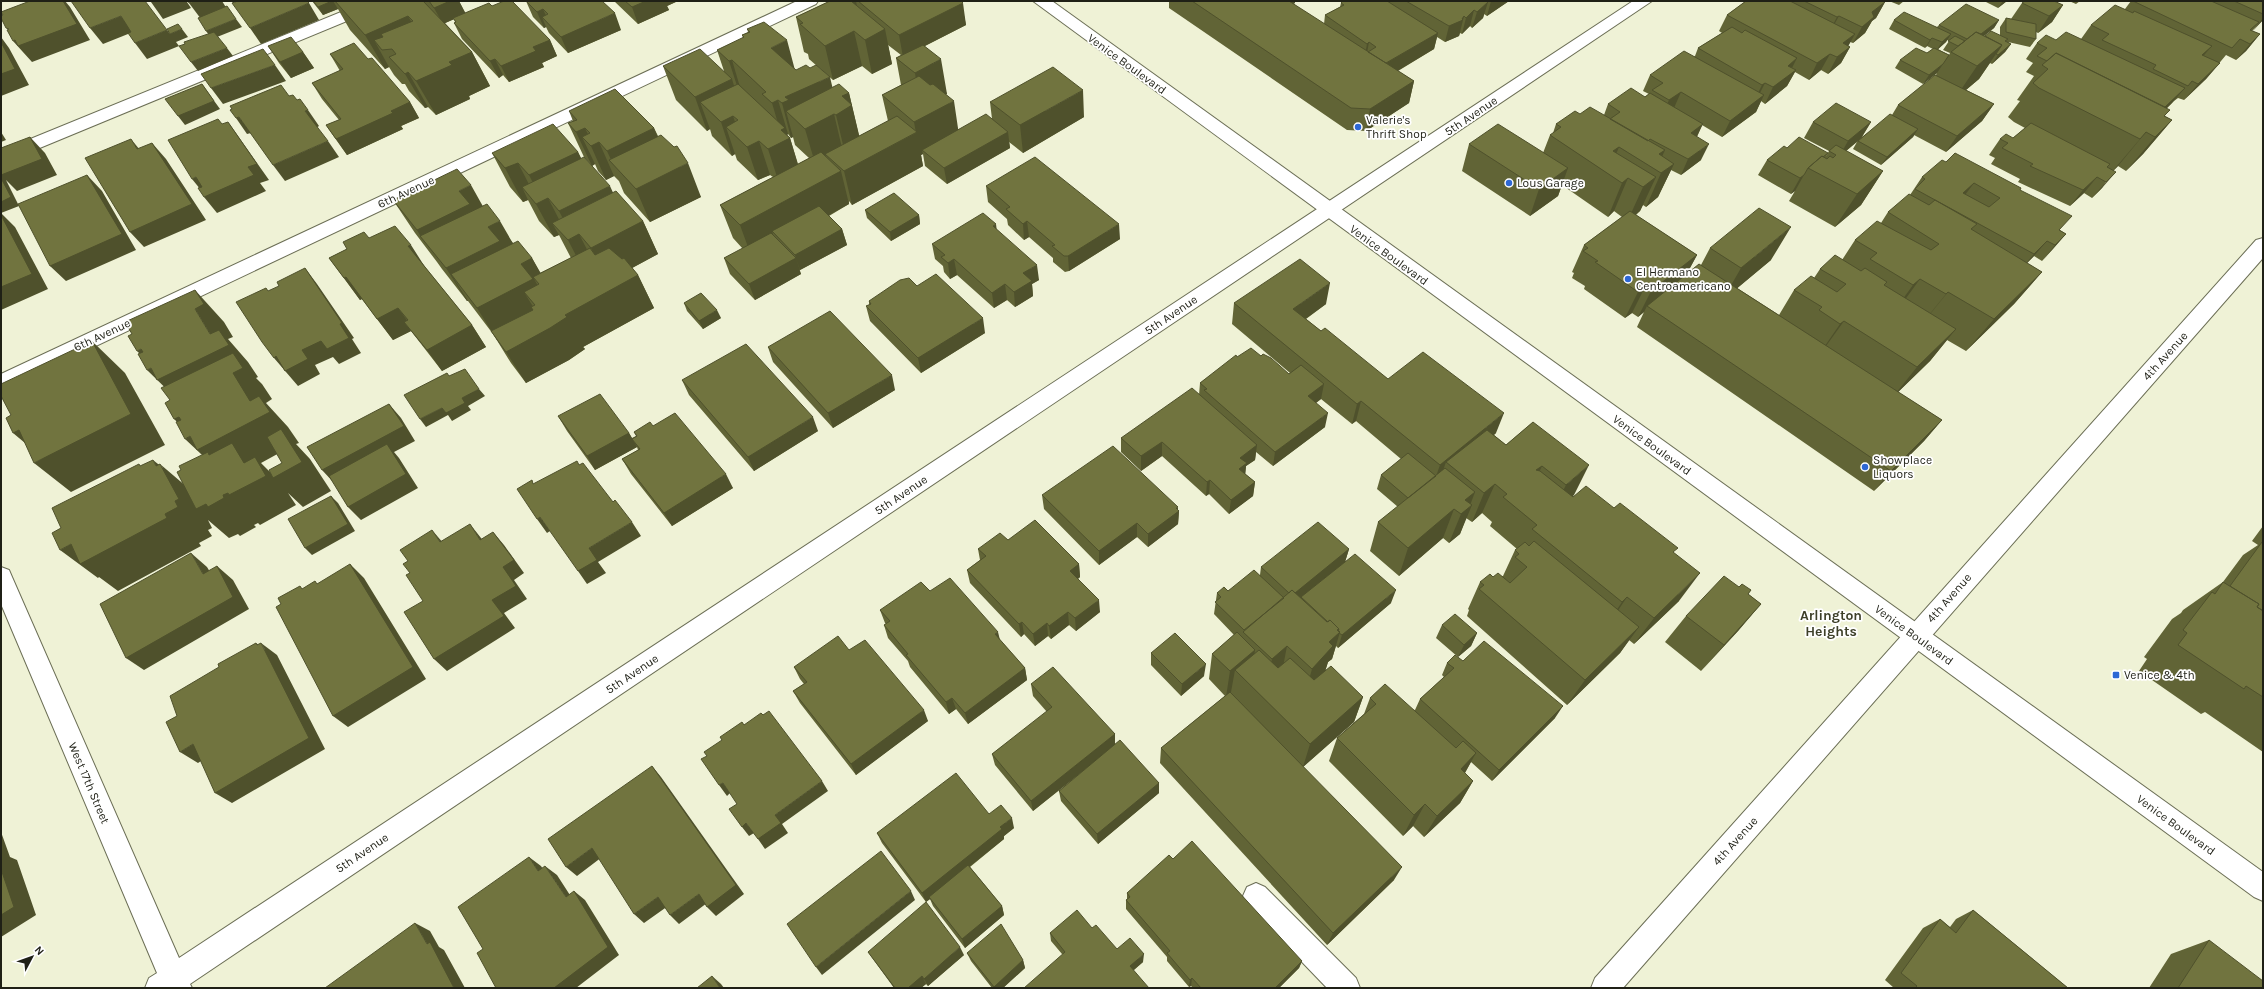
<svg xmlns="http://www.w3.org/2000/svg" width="2264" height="989" viewBox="0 0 2264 989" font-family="Karla,sans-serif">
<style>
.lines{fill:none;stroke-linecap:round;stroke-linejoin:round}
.minor-casing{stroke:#6b6e55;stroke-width:2}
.major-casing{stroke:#6b6e55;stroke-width:2}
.minor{fill:#fff;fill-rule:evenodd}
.major{fill:#fff;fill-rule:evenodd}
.wall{fill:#616436;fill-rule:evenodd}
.shaded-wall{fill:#4f512c;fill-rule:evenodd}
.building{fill:#71743f;stroke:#4f512c;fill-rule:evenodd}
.poi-dot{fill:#2d67d5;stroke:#fff;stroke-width:1.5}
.labels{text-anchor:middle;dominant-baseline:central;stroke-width:3.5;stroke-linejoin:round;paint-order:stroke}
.street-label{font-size:12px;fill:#1f2016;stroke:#fff}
.poi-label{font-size:12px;fill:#1f2016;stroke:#fff;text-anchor:start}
.quarter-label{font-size:14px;font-weight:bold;fill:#3d3f28;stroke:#fff}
</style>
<rect width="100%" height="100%" fill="#eff2d6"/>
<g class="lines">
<defs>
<path id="minor" d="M368,1h22l-2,3 -387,160v-13z
M797,1h21l-2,3 -815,387v-17z
M1633,1h19l-1462,983 2,4h-47l4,-10 8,-5 -156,-369v-37l8,3 3,7 167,381z
M2263,238v20l-640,730h-32l4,-10 661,-738z
M1256,883l9,4 91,91 4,10h-33l-80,-83 -4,-9 4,-9z"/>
<path id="major" d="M1033,1h19l1211,871v29l-9,-4z"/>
</defs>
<use href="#minor" class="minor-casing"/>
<use href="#major" class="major-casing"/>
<use href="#minor" class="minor"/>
<use href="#major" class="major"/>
</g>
<path class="wall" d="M312,1h147l6,12 27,-7 58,34 7,16 -15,7 2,4 -35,15 -6,-7 -4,3 -37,-39 -8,-16 1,-1 -1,-3 -9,4 27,29 18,34 -21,10 1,3 -34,16 -8,-8 -3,1 -16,-17 -4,-7h-3l-8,-9 -5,-8 -4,2 -35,-39 -12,-21 -15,6z
M526,1l95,29 -53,23 -19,-20 -3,-6 -2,1 -11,-11z
M614,1h64l-11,5 2,4 -31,14z
M830,1h131l5,24 -41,21 22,48h-1l12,36 34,-11 -2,-17 94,15 -61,36 -14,-11 1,6 -63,36 -22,-18 -2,-12 -2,1 2,11 -71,39 -3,-4v3l-20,12 13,13 5,16 -47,25h-1l2,4 -46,26 -25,-26 -6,-16 19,-9 -10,-11 -13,-33 53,-28 -3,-2 -12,5 -21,-20 -2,-6 -3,2 -20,-20 -2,-7 -3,2 -31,-31 -13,-34 61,5 -7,-21 26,-12 -1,-3 6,-3 -1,-3 49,41 36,18 17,5 10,43 29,-15 -6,-26 19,-10 -5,-27 5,-3 -13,-10 4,19 -20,10 -10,-8 -29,14 -24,-21 -1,-5 -4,-2 -8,-35zM788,134l3,4 2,-1 2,8 14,13 -11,6 -8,-26 -3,-3z
M1169,1h126v2l-2,1 31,20 1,-9 15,-8 1,-4 2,-2h166l-22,15 -3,-2 -1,4 -11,10 -2,-2 -8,8 -2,-1 -1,3 -14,6 -8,-5 -3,12 -36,22 16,10 -5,22 -43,28 -19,-1 -178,-122z
M1746,1h138l1,1 -9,16 -4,3 -7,12 -12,10 -3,-1 -2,4 2,1 -9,16 -13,11 -7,-4 -12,10 -14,-8 -8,14 -22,18 -4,-3 -5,11 -34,25 -20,-12 -5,12 4,23 -20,15 -10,-5 -13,27 -12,10 -3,-2 -3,6 -4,4 61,40 -10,18 14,-8 9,-17 61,12 -34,28 42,27 15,-25 20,-12 6,-9 22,-9 13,-20 26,-17 7,-11 22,-17 12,-18 24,-15 74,28 40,40 6,4 -24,27 -8,-5 -7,7 15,9 -28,32 -48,47 -19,-11 -17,21 -32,31 44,28 -18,21 -50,50 -237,-164 7,-15 -6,5 -6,-4 -7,5 -41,-29 1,-3 -13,-8 2,-5 -2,-1 12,-27 38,-28 -8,-6 -6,6 -46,-32 -4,11 -28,20 -68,-45 7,-27 74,9 7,-18 3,-2 3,-9 24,-10 24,1 4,-11 37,-7 4,-3 -6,-3 7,-16 45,-19 3,-8 24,-15 -3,-2 8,-16z
M1889,1h15l-5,4z
M1984,1h23l-9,7z
M2069,1h11l-4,3z
M2131,1h132v19l-11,11 8,3 -14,17 -10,9 -10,-5 -20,24 -22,21 -6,-2 -4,3 -7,7 -2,8 7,4 -29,34 -17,17 -8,-5 -5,5 -11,17 -10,10 -8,-5 -14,13 -52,-24 2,-3 -29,-15 4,-6 -6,-3 11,-16 13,-1 12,-10 -11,-6 -6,-5 12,-16 -3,-1 17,-24 -8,-4 7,-9 -7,-4 11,-16 19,-3 25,-1 10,-14 34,-16z
M2022,3l41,2 -11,17 -14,11 -2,-1v7l-6,8 -22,-5 3,2 -6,8 -13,12 -2,-1 -11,16 -13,11 28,14 -12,17 -36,31 -32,-17 -1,2 -32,28 -28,-16 4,-7 -11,9 37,20 -22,34 -26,22 -46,-26 6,-10 -4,3 -33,-19 9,-15 20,-12 41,5 -3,5 4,-7 -25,-13 9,-16h58l-9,15 30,-22 6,-10 38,-30 1,-2 -14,11 -28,-16 5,-8 27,-7 6,-4 -6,-3 -2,2 -36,-19 5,-9 43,7 2,-2 60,-5 -5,8 -10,8h16v-9l6,-9 5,1zM1947,40l2,1 -6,9 7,3 -1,2 -11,-6 8,-7z
M268,46l35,6 11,16 -23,10 -12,-15z
M330,54l38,5 42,43 9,16 -18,8 2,3 -56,26 -10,-14 -11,-16 13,-5 -17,-21 -10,-16 28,-12z
M569,111l85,17 4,8 43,61 -51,25 -26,-29 -5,-12 -5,-5 -8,4 -8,-9 -3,-7 -3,2 -8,-9 -16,-34 5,-2z
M578,152l3,6 32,35 30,28 15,33 -26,14 6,7 16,33 -71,39 2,2 -16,11 -43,23 -15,-20 -18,-29 -25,-33h-1l-25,-32 -5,-7 -22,-29 -22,-33 90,6 30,37 19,15 8,15 31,-15 -12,-23 -5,2 -15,-16 -11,-21 -5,2 -13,-15 -18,-34z
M986,186l134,53 -51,32 -4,1 -12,-10v-4l-24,-21 -5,3 -16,-15 -1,-6 -19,-17z
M865,210l54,5 1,9 -29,17 -24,-23z
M997,230l42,50 -7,4 1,12 -18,11 -8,-7 -13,8 -37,-33 -7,4 -6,-7 -1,-6 -8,-7 -3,-15z
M369,238l56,29 47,58 14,22 -44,24 -31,-40 -18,9 -31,-41 -2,1 -31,-42z
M917,286l68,47 -64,40 -51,-52 -4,-15 3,-1v-4z
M684,303l37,15 -18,11 -16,-18z
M1234,303l92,1 -20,15 15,12 67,48 108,54 -2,2 12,10 27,-23 41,73 -2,1 1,1 41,11 60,45 5,48 -45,43 -5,-4 -9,13 -53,52 -100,-89 2,-6 -1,-1 12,-27 13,-5 10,-1 12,-26 2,-1 -27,-23 2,-4 -10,-9 -10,9 -6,-4 -6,16 -11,9 -6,-5 -44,38 -29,-25 8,-29 20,-15 -21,-18 4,-14 20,-16 -45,-38 -4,3 -31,-25 -5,4 9,24 -52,39 -17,-14 -1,8 -9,6 -1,8 10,8 -2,14 -24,18 -20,-20 -3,2 -44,-40 -21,15 -20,-19v-14l78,-43 1,-12 37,-26 24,-1 28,18 1,-1 -58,-49z
M768,347l127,43 -62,38 -60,-66z
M682,380l136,51 -64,40 -65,-76z
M558,416l71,17 3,5 4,-2 -2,-4 19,-6 80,62 -61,38 -41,-52 -9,-15 16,-9 -1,-3 -42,23 -28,-39z
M1042,495l136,15 1,1 -1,13 -30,23 -11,-10 -38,28 -55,-56z
M2263,526v226l-58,-40 -4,2 -62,-43 8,-12 -3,-2 28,-38 9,-6 2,-3 40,-28 20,-27 15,-10 -6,-4z
M1008,540l71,24 1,13 -2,2 22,33 -24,19 -7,-6 -18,14 -3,-3 -13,10 -11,-12 -3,3 -51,-54 -3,-13 13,-10 -2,-11z
M1349,549l-4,13 46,41 -53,45 -2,-2 -4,13 -4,3 -3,9 38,26 -9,25 -51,45 91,113 -67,65 -167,-182 1,-15 64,-52 -16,-17 3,-25 22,-19 -20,-21 3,-21 11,-2 32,-16 1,-8z
M1739,587l12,3 -3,4 13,10 -23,27 -37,40 -36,-29 21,-26z
M930,591l70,49 25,28 2,12 -59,44 -12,-15 -7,5 -39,-47 -2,-6 -20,-23 -4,-13 2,-1 -1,-1 -5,-13z
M1442,625l35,8 -6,13 -13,11 -22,-19z
M849,650l79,71 -72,54 -56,-72 -7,-12 11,-7 -4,-5 -6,-12z
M1151,653l53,23 -23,20 -30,-31z
M1463,661l92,57 -63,63 -21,-19 -6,11 8,8 -13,22 -36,34 -11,-11 -10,10 -74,-75 8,-23 27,-24 6,-16 45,12 5,-11 24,-22 -2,-2 5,-12z
M1031,684l84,50v10l44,39v10l-61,51 -37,-43 -2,-10 37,-30 -63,50 -38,-46 -3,-11 55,-42 -14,-16z
M989,814l25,14 -10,8v3l-34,28 32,39 2,9 -39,33 -32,-42 -3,-7 -4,3 -44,-59 -5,-10z
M1173,859l129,102 -3,7 -20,20h-86l-2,-2 -2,1 -22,-26v-4l-41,-48v-9h1v-7z
M1973,910l95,78h-174l-9,-8 38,-52 17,-9 10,8 6,-8z
M1092,928l25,21 26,13 -9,8 -72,-16 -11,-13 -1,-8z
M2209,940l54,48h-114l22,-34z
M868,952l96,3 -36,31 -2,-2 -5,4h-27z
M967,953l56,7 2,8 -22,20h-11l-21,-27z"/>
<path class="shaded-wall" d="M63,1h2l5,6 20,33 -58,22 -19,-21z
M155,1h34l-2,1 4,6 -28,11 -12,-17z
M195,1h27l5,8 -26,10 -12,-16z
M333,1l5,8 -15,6 -5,-8z
M450,1h9l7,13 -23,10 -9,-16z
M646,1h32l-11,5 2,4 -31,14 -6,-17z
M851,1h5l6,33z
M1279,1h16v2l-17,10z
M1491,1h18l-22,15z
M2003,1h4l-9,7z
M1488,2l-5,16 -11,10 5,-16z
M1885,2l-9,16 -4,3 -7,12 -12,10 9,-16 10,-15z
M309,3l10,17 -58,24 -11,-16z
M963,3l3,22 -63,32 -4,-22z
M2063,5l-11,17 -14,11 11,-17z
M543,9l7,16 -8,-8 4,10 -2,1 -7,-16z
M1474,10l-4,16 -8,8 4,-16z
M615,13l6,17 -53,23 -7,-16z
M121,16l12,16 -30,12 -13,-16z
M408,16l19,34 -31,4 -15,-20 9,15 -16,-9 15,27 -4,2 -20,-34z
M1464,16l-5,20 -14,6 4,-16z
M1839,16l-9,16 -2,2 9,-17z
M2263,18v2l-11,12z
M236,19l6,8 -30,12 -6,-8z
M1999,20l-5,8 -28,22 6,-9z
M182,29l6,8 -12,5 -6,-8z
M885,29l7,35 -20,10 -7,-34z
M167,30l12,16 -32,13 -12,-16z
M854,31l8,35 -29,14 -8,-34z
M1438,33l-4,16 -52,31 3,-16z
M1855,34l-9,16 -3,-7z
M1951,34l-5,8 -10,9 6,-9z
M2260,34l-14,17 -10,9 14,-16z
M1,37l8,11 20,37 -28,11z
M1932,38l-5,8 -2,2 5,-8z
M550,40l7,16 -15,7 2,4 -35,15 -8,-16 32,-19z
M787,40l9,34 -25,-26z
M1369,42l-2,11 -3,7 3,-16z
M2011,44l-6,8 -13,12 6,-9z
M2002,45l-23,34 -25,21 23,-34z
M2212,46l-14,16 4,-7z
M1850,47l-9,16 -13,11 9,-17z
M227,48l6,8 -35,15 -7,-9z
M303,52l11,16 -23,10 -11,-16z
M472,52l18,34 -21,10 1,3 -34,16 -20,-34 33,-19z
M1830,54l-9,16 -12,10 8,-17z
M1797,58l-8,16 -1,-8z
M495,59l8,16 -4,3 -9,-17z
M941,59l6,35 -27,13 -5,-34z
M732,60l10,34 -2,1 -11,-34z
M2220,63l-14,16 -22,21 14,-16z
M1943,64l-6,9 -14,11 6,-9z
M275,65l11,16 -63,23 -12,-16z
M1796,70l-9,16 -22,18 8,-17z
M408,72l20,35 -3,1 -20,-34z
M830,77l8,34h-52l7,26 -2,1 -9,-35 3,-6z
M732,79l10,34 -9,3 9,26 -16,-15 9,27 -3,2 -11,-34 -21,-20 10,27 -3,2 -12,-34z
M1414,81l-5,22 -43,28 4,-22z
M1765,83l-8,16 -3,2 8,-16z
M202,84l18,25 -35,16 -7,-9z
M2185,88l-14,16 -28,27 13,-16z
M1083,90l1,27 -61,36 -3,-28z
M1681,92l-7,16 -12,8 7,-16z
M849,93l11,46 -16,10 -8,-34 6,-19z
M1764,95l-8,17 -34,25 8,-16z
M778,100l10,34 -1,1 3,3 10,34 -21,11 -11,-34 14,-12 -10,-34z
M954,101l5,34 -37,15 1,4 -2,1 2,11 -71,39 -8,-34 72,-38 -2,-11z
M410,102l9,16 -18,8 2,3 -56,26 -11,-16 55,-28z
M1994,104l-12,17 -36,31 11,-16z
M308,110l11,16 -3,2 -11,-17z
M834,114l8,34 -17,6 1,3 -11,6 -10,-34z
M239,117l12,16 -4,1 -11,-16z
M2172,120l-29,34 -17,17 29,-34z
M228,122l41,58 -9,3 6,8 -49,22 -13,-16 44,-30z
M1871,122l-10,16 -22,19 9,-16z
M1703,124l-8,16 -4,-7z
M585,128l8,17 6,-3 15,34 -8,4 -15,-34 -9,-9 13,27 -3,2 -16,-34z
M654,128l14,34 -55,2 -6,-13z
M1918,129l-5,8 -32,28 6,-8z
M1,132l5,8 -5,2z
M1008,132l2,16 -63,36 -3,-16z
M2146,132l-28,34 -7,7 29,-34z
M30,137l15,16 12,22 -40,16 -11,-11 13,26 -18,7 14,14 33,62 -47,21v-138z
M131,139l13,16 -7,-6z
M328,141l11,16 -54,24 -12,-16z
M759,141l11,34 -12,5 -11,-33z
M152,143l14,16 40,61 -62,27 -14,-15z
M1709,144l-8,16 -20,15 7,-16z
M1619,147l-11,27 5,-23z
M1665,150l-9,20 3,-16z
M578,152l16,33 -46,13 17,33 -13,-8 7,12 -5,2 -18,-33 6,-3 -13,-26z
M518,163l17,33 -13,-9 6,13 -5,2 -18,-34z
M688,163l13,34 -51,25 -14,-33z
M1674,164l-16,33 -12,10 15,-34z
M1568,168l-10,28 -28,20 9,-27z
M841,171l8,33 -67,37 -10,-10 4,13 -24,14 -12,-33z
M1883,171l-22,34 -26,22 22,-33z
M2116,172l-14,16 -10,10 14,-16z
M87,175l15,16 34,59 -70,31 -16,-15z
M1804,175l-9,16 -4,3 9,-16z
M196,177l13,16 -4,2 -13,-16z
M1656,177l-16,34 -12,9 15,-33z
M2097,177l-13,16 -14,13 13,-16z
M1628,178l-14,33 -6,6 14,-34z
M1974,183l-12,16 1,-6z
M471,185l19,34 -69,18 -4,-7 42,-39z
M610,186l15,33 -46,15 17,33 -11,6 -17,-33 5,-2 -14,-27z
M919,215l1,9 -29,17 -1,-9z
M500,221l19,33 -68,20 17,27h-1l-21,-33 42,-41z
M643,221l15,33 -50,27 -17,-33z
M1027,221l2,16 -5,3 -1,-16z
M996,224l2,16 -5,-14z
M1119,224l1,15 -51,32 -1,-15z
M1791,227l-20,33 -49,41 19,-33z
M842,229l5,16 -47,25 -5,-15z
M2066,234l-13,15 -11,12 13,-16z
M2047,241l-13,15 -13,13 13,-15z
M411,245l14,22 -2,1 -15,-22z
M1697,255l-14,26 -36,25 -3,6 -6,5 13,-26z
M532,258l19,33 -12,-7 -6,-7 10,18 -8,10 -11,-13 16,26 -9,-11 7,12 -41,21 -20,-32 44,-44z
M796,258l5,16 -46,26 -6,-16z
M954,259l3,16 -7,4 -2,-16z
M1037,265l2,15 -7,4 1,12 -18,11 -1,-15 9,-19z
M305,268l12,16 37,54 -2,1 9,14 -22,11 -6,-7 -18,8 5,9 -22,12 -24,-28 2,-2 26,-6z
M2042,272l-28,32 -48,47 28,-32z
M638,275l16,33 -71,39 2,2 -16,11 -43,23 -20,-31 59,-37z
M346,277l16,22 -2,1 -16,-22z
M1920,279l-24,33 -7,6 24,-33z
M1330,283l-4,21 -36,26 3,-21z
M1005,284l2,16 -13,8 -2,-15z
M1645,287l-13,26 -7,5 13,-26z
M195,290l29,32 9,15 -5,2 20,23 10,15 -2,1 6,6 10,15 -6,4 22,24 11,16 -3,1 14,15 21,32 -28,16 -15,-14 8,12 -36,20 -2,-2 -4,2 2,2 -16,9 -2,-2 -9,4 -21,-18 4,8 -4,2 4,6 -13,7 2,3 -83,45 -19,-14 -1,1 -38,-28 11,-6 94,-30 -9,-48 -3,-6 10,8 -3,-4 34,29 29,2 -6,-26 -32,-30 5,-3 13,11 -29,-28 15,-8 -42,-41 4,-2 12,9 -26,-26 4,-2 69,-15 -15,-25zM292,446l-17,31 -14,-14z
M1948,292l-26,32 -2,2 26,-32z
M398,308l16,22 -10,-8 7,9 -18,9 -16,-21z
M717,310l4,8 -18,11 -4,-8z
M983,318l2,15 -64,40 -3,-15z
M1844,321l-23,32 -3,3 22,-32z
M472,325l14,22 -44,24 -15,-21z
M1956,329l-26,32 -38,37 25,-31z
M92,341l33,32 40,72 -94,47 -37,-29 9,-5 -30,-25z
M892,375l3,15 -62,38 -5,-15z
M1324,384l-3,15 -16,12 3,-15z
M479,389l6,7 -17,10 3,4 -19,11 -4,-6 -22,12 -6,-8z
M1361,401l-5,20 -4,3 5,-20z
M389,404l12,14 14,23 -21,11 5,6 19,30 -57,32 -13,-13 -13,-23 -13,-14z
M1328,413l-3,14 -52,39 2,-14z
M1504,413l-8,20 -43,35 -7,-6 -6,17 -6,3 6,-17z
M813,417l5,14 -64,40 -6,-14z
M1942,420l-18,21 -50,50 17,-20z
M629,433l8,14 -42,23 -8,-14z
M1162,442v14l-21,15v-15z
M1257,445l-2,15 -9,6 -1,11 -7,6 2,-25z
M1589,465l-15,30 -23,19 15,-29z
M1542,466l-14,30 8,-26z
M726,474l7,14 -61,38 -8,-13z
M1210,480l-1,14 -3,2 1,-14z
M1255,482l-2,14 -24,18 2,-14z
M1495,484l-13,29 -10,9 12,-29z
M1475,492l-6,16 3,-3 -12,29 -11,9 12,-29 4,-14z
M331,496l7,7 17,28 -43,24 -7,-7z
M1178,507v4h1l-1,13 -30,23v-13z
M1454,509l-11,29 -44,38 9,-28z
M540,517l10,14 -3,2 -10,-14z
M632,522l9,14 -43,26 8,11 -19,11 -9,-13 11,-23z
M1137,523v14l-38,28v-14z
M470,524l11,14 11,15 -12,-13z
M432,530l12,14 -4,-2z
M493,532l11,13 20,28 -10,7 13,19 -23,14 11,15 -68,43 -13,-12 58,-59 11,-33z
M1349,549l-4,13 -44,35v1l-9,-3z
M191,553l16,14 12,20 -16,-13z
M350,564l14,14 62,101 -78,48 -15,-11z
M1079,564l1,13 -9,7 -1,-13z
M217,566l16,14 16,29 -105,61 -18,-12z
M1700,573l-21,28 -45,43 20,-26z
M1396,590l-5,13 -53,45 4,-13z
M1627,597l-18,27 -5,5 18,-27z
M1099,600l1,12 -24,19 -1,-13z
M1761,604l-23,27 -37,40 23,-26z
M1068,612l1,13 -18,14 -2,-13z
M1022,622l2,12 -3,3 -2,-13z
M1047,623l1,13 -13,10 -2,-12z
M1639,627l-19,26 -53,52 18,-25z
M1339,629l1,3 -8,27 -4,3 -3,10 -20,22 7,-25 17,-27z
M998,632l3,12 -6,-10z
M1477,633l-6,13 -13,11 6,-12z
M256,643l9,7 -4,-7 16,12 48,94 -93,54 -17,-10 42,-148z
M1287,646l-5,26 -15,13 5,-26z
M1255,650l-4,26 -16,-6 -4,22 -5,5 4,-26z
M1206,664l-2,12 -23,20 1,-12z
M1025,668l2,12 -59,44 -3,-11z
M1363,697l-9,25 -51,45 7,-23z
M952,698l4,11 -7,5 -3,-12z
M1563,706l-8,12 -63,63 7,-11z
M924,710l4,11 -72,54 -5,-11z
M1115,734v11l-82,66 -2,-10z
M193,744l17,11 -12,8 -18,-11z
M1476,753l-13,23 -2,-7z
M652,766l9,11 83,117 -28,22 -9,-9z
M822,781l6,10 -46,33 6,9 -23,16 -7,-10 17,-24z
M1473,781l-13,22 -36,34 13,-21z
M723,783l7,10 -3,3 -8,-11z
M1159,783v10l-61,51 -1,-10z
M1425,804l-12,22 -10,10 11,-21z
M1012,818l2,10 -10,8v3l-74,59 -1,-1 1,2 -4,3 -4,-9 78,-66z
M746,823l8,10 -5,3 -7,-9z
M1,832l9,25 7,3 19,55 -35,22z
M592,848l10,9 -25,19 -11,-9z
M529,857l12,9 9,14 -12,-9z
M545,866l12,9 20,31 -11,-9z
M1402,867l-8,13 -67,65 6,-12z
M574,891l11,9 34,55 -43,33h-22z
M911,891l4,9 -93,75 -6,-8z
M699,894l8,9 -28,21 -9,-9z
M658,897l10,9 -24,17 -10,-9z
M1002,906l2,9 -39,33 -3,-9z
M415,923l15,8 9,16 5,3 21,38h-11l-27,-44z
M960,947l4,8 -36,31 -4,-7z
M1144,954l-1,8 -13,11v-7z
M1023,960l2,8 -22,20h-8l-1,-1z
M1302,961l-3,7 -20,20h-4z
M712,976l9,8 3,4h-4z
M922,976l4,8 -5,4h-13z
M1192,978l-1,8 -2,1 1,-7z"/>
<path class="building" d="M30,1h33l14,23 -59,22 -3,-6 -2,1 -6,-11 2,-1 -3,-1 -5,-10v-2l2,-1 -2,-3z
M71,1h74l22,29 -32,13 -7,-10 3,-1 -10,-16 -31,12z
M188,1h7l-6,2z
M238,1h69l2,2 -59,25 -18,-25z
M313,1h19l-14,6z
M335,1h88l49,51 -23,10 3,3 -36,16 -8,-9 -3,2 -16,-17 7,-3 -4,-5 -10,1 -8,-10 9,-3 -2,-3 32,-13 -5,-5 -43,19z
M429,1h21l-16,7z
M504,1h8l38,39 -17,7 3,4 -35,15 -6,-7 -5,2 -36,-38 2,-1 -3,-4 36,-15 3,3z
M526,1h76l13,12 -54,24 -19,-20 6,-3 -5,-5 -6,3z
M625,1h21l-14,6z
M830,1h22h-1l34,28 -20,11 -11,-9 -29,15 -25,-22 3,-1 -7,-6z
M858,1h103l2,2 -64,32z
M1192,1h97l125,80 -44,28 -19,-1z
M1343,1h44l51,32 -52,30 -18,-11 8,-5 -7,-5 -2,2 -42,-29 19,-10 -3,-2z
M1406,1h80l2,1 -11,10 -3,-2 -8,8 -2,-2 -2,3 1,1 -14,6z
M1746,1h44l65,33 -12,9 7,4 -13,10 -7,-3 -13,9 -90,-48z
M1804,1h80l1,1 -13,10 2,5 -12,10 -23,-11 -2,1z
M2025,1h29l9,4 -14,11 -27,-13z
M2133,1h78l48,21 -9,8 10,4 -10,10 -10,-5 -8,9z
M2234,1h29v13z
M1966,4l33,16 -18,14 -5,-2 -9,7 -28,-14z
M2115,5l18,8 1,-2 78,35 -10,9 18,8 -22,21 -6,-3 -4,5 -35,-17 3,-4 -54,-25 7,-6 -18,-9z
M227,6l9,13 -30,12 -8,-13z
M1904,12l47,22 -9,8 -10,-4 -2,2 -36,-20z
M2006,18l30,6v15l-30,-7z
M764,22l23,18 -16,8 25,22 10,-5 4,3 6,-3 14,12 -45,20 4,3 -7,3 -4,-3 -6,3 -10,-9 4,-2 -34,-32 -3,1 -12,-11 27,-13 -2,-2 8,-3 -3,-3z
M178,24l4,5 -12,5 -3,-5z
M1732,27l10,6 3,-3 52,28 -9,8 8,4 -23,17 -8,-4 -3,2 -64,-37z
M1991,31l17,8 -3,2 6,3 -13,11 -2,-1 6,-9 -17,-9z
M214,32l13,16 -36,14 -12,-16 6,-2 -1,-2z
M1976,32l26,13 -25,21 -26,-14z
M2066,32l119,56 -20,19 -109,-54 -9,8 -10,-5 10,-8 -10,-5 9,-8 10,5z
M1955,36l10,5 -7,5 -10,-5z
M291,37l12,15 -23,10 -12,-16z
M1,42l14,27 -14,5z
M354,43l14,16 4,-1 38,44 -19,9 2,2 -57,26 -10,-14 15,-6 -29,-36 31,-14 -13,-15z
M923,45l18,14 -26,14 -19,-15z
M1916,48l11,5 7,-5 15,7 -6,9 -14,11 -29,-15z
M263,49l12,16 -64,23 -10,-14z
M700,49l32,30 -37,18 -32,-31z
M1684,51l80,44 -34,26 -49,-29 -12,8 -17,-10 11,-7 -13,-8z
M2056,53l114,57 -6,6 8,4 -17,17 -9,-5 -6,7 -101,-51 -6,-5 15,-14 -6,-4z
M1053,67l30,23 -63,35 -30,-23z
M1935,75l59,29 -37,32 -59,-31z
M919,76l11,9 3,-1 21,17 -40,21 -32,-27z
M202,84l12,17 -36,15 -13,-17z
M738,84l47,44 -4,2 9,8 -22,11 -9,-8 -12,6 -21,-20 12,-7 -5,-4 -12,6 -21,-20z
M839,84l10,9 -7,3 10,9 -16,10 -2,-1 -29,15 -19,-18z
M281,85l8,11 4,-1 4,5 3,-1 8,11 -3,1 23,30 -55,24 -34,-48 -3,1 -6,-8 2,-1 -2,-3z
M1631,88l14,9 5,-4 53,31 -12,9 18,11 -21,15 -38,-20 -2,2 -38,-22 10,-7 -12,-8z
M615,89l39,39 -47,23 -8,-9 -8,4 -9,-9 8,-4 -5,-5 -9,4 -8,-9 9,-3 -8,-9z
M1836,103l35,19 -23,19 -35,-19z
M1590,107l75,43 -6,4 15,10 -13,9 -42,-26 -6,4 43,26 -13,10 -15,-9 -6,5 -72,-48 11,-8 -5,-3 19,-13 5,3z
M986,114l22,18 -64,36 -22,-18z
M1890,114l28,15 -31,28 -29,-16z
M897,116l20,16 -73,39 -19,-17z
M218,119l4,5 6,-2 29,42 -9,3 6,8 -50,22 -6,-9 4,-1 -6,-10 -4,2 -24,-39z
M2031,123l79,41 -3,3 9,5 -10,10 -9,-5 -14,13 -53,-24 3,-2 -31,-16 6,-5 -8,-4 6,-5 7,4z
M553,124l25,28 -49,23 -11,-12 -13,5 -13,-15z
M1498,124l70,44 -29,21 -70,-45z
M661,135l13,12 3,-1 11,17 -52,26 -27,-29z
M30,137l12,22 -41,16v-27z
M1799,137l29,16 -5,4 -1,-1 -14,12 -4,7 -4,3 -33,-18 17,-14 3,2z
M131,139l6,10 15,-6 40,61 -62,28 -45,-74z
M1836,145l47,26 -26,23 -49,-26 14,-12 5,3 3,-3 3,2 3,-3 -7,-4z
M821,152l20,19 -101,54 -20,-20z
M1955,153l66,35 -1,2 52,26 -13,14 7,4 -11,11 -8,-4 -13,13 -119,-65 10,-10 -3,-2 20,-17 4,2zM1974,183l26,15 -11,9 -26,-14z
M584,157l26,29 -51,25 -11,-13 -12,6 -14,-17z
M1035,157l84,67 -51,32h-4l-12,-10 3,-1 -28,-24 -4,3 -17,-15 4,-2 -24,-21z
M457,169l14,16 -12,6 11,13 -53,26 -24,-30z
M87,175l35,59 -72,32 -32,-62z
M1,178l10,19 -10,5z
M616,191l27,30 -52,27 -12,-14 -11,6 -16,-17z
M894,193l25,22 -29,17 -25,-22z
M1909,194l20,11 6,-5 42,24 -6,5 71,43 -48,47 -46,-27 -2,2 -26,-15 -7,6 -43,-26 7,-6 -22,-13 22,-19 54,29 8,-6 -51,-32z
M487,204l13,17 -12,6 12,14 -54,27 -26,-32z
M819,206l23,23 -47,26 -23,-24z
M1759,208l32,19 -50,41 -31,-20z
M1630,211l67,44 -46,36 -6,-4 -7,5 -43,-30 3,-1 -15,-10 5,-3 -4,-3z
M983,213l13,11 -3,2 44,39 -14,8 9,8 -18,11 -9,-8 -13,9 -38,-34 -6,4 -7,-6 4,-2 -13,-11z
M1,215l31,59 -31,13z
M395,226l16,19 -3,1 64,79 -45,25 -23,-28 4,-2 -10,-12 -21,11 -31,-42 -2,1 -15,-20 18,-9 -4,-7 21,-10 5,6z
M771,233l25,25 -47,26 -25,-26z
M518,241l14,17 -11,6 12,15 -56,29 -26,-34z
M590,248l5,7 14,-7 13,11 2,-1 14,17 -73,40 2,2 -17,11 -44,24 -15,-21 42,-21 -2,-3 4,-2 -11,-13 15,-8 -6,-7z
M1835,255l26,16 4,-3 22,14 -3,3 72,44 -39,38 -73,-46 -4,3 -21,-14 3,-3 -28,-17 17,-14 26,16 9,-8 -26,-15z
M1300,259l30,24 -37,26 28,22 4,-3 63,51 35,-27 81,61 -64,52 -79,-64 -4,3 -123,-101z
M1699,264l243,156 -51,51 -244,-165z
M305,268l37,55 -2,1 9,14 -22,11 -6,-8 -19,9 6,9 -23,12 -9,-15 -2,2 -12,-16 -26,-40 30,-14 2,3 11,-5 -2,-4z
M936,274l47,44 -65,40 -52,-52 5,-2 -2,-3 31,-21 9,-2 8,8z
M195,290l9,14 -9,5 15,25 9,-4 10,15 -72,35 -6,-12 -4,2 -9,-16 5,-2 -2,-3 -4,2 -9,-15 4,-2 -7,-12z
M701,293l16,17 -18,11 -15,-18z
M830,311l62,64 -64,38 -60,-66z
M92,341l39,73 -97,49 -15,-33 -6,3 -7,-15 5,-3 -10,-19v-12z
M746,344l67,73 -65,40 -66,-77z
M1251,348l10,8 2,-2 8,4 18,16 12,-9 23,19 -16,12 20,17 -53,39 -71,-62 3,-1 -7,-6 36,-28 1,2z
M233,353l10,15 -10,5 17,28 9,-5 11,16 -73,38 -7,-14 -5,3 -9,-17 5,-2 -2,-3 -5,2 -9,-16 5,-3 -9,-12z
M465,369l14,20 -17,9 3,5 -19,10 -4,-5 -22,11 -16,-24 43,-22 2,3z
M1192,388l65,57 -17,13 7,5 -8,6 16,13 -24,18 -21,-20 -3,2 -45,-40 -21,14 -20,-18z
M600,394l29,39 -42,23 -29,-40z
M389,404l15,22 -82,44 -15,-23z
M675,413l51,61 -62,39 -42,-54 18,-10 -8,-10 5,-3 -3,-4 16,-10 3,4z
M1533,422l56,43 -23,20 -24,-19 -6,4 4,1 33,26 13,-11 28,22 6,-5 58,45 -5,4 27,21 -46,45 -27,-21 -5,5 -90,-73 5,-4 -34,-28 4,-3 -12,-10 -11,9 -38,-31 41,-32 19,15z
M281,429l21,33 -29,16 -4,-8 13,-7 -15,-26z
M232,443l12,20 11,-6 11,19 -37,19 -1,-2 -5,2 1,3 -16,9 -2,-3 -10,5 -19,-37 4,-2 -2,-4 29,-14 1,3z
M387,444l19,30 -58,33 -19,-31z
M1113,446l65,61 -2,1 3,3 -31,23 -11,-11 -38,28 -57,-56z
M1408,453l28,23 -28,22 -27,-23z
M153,460l3,6 4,-2 19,35 -4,2 3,6 -13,7 2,4 -87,46 -9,-20 -11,6 -8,-17 9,-5 -9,-20 87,-44 1,2z
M577,461l2,4 4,-2 30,39 2,-2 17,22 -43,26 8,12 -19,11 -38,-54 -3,2 -20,-30 15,-9 1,4z
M1445,468l30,24 -10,8 7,5 -11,9 -7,-5 -46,39 -30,-26z
M331,496l17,28 -43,24 -17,-29z
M1035,520l44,44 -9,7 29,29 -24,18 -7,-6 -19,14 -2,-3 -14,11 -11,-12 -3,2 -52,-54 19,-14 -8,-7 22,-16 8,7z
M1318,522l31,27 -54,44 -3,-3 -3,3 -28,-26z
M470,524l10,16 13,-8 21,28 -11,7 13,19 -24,14 12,16 -70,43 -30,-47 19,-11 -17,-26 4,-2 -7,-9 5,-3 -8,-11 32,-20 8,12z
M1534,541l105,86 -54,53 -106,-91 5,-4 -4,-3 10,-8 3,3 5,-4 12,10 17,-16 -12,-10 4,-3 -4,-4 10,-8 4,4z
M2262,542h1v67l-1,1 -5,-3 2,-3 -29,-18z
M191,553l12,21 14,-8 16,31 -107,61 -26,-54z
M1355,554l41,36 -54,45 -3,-2 1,-1 -2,-1 1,-2 -9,-9 -2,2 -27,-25z
M350,564l63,103 -80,49 -57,-109 5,-3 -3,-6 22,-12 2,3 13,-8 2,3z
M1254,570l30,28 -40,32 -29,-28 6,-5 -4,-4 7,-6 4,4z
M1724,576l15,11 3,-3 9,6 -3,4 13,10 -37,41 -38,-29z
M950,578l48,54 -3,2 30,34 -60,45 -13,-15 -6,4 -40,-47 2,-1 -24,-29 6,-4 -10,-11 41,-28 9,9z
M2223,582l36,22 -2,3 6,4v-1v87l-17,-11 -2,3 -66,-44 9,-12 -4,-3 29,-38 3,2z
M1292,590l35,32 3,-2 9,9 -2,1 3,2 -11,10 4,4 -21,23 -25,-23 -15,13 -29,-27z
M1455,614l22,19 -13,12 -22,-20z
M1237,632l18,18 -25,21 -18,-17z
M1175,633l31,31 -24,20 -31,-31z
M838,636l11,14 16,-10 59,70 -73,54 -58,-73 14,-9 -13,-15z
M1484,641l79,65 -64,64 -79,-71 34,-31 -7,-5 8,-8 8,6z
M256,643l1,2 4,-2 48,95 -94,55 -22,-49 -13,8 -14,-30 11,-6 -7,-20 49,-29 -1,-3z
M1259,650l19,18 12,-10 24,22 17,-14 32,31 -53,47 -75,-74z
M1053,667l62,67 -84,67 -39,-47 60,-47 -21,-23z
M1385,684l71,64 7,-7 13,12 -15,16 12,12 -36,35 -12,-12 -11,11 -77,-77 39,-34 -6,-6z
M1230,692l172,175 -69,66 -172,-185z
M769,711l53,70 -47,34 6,8 -23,16 -12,-16 -4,4 -13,-18 8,-5 -14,-21 -4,2 -18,-26 6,-3 -3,-4 18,-12 -2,-3 22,-15 2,3 17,-12 2,2z
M1120,740l39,43 -62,51 -38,-43z
M652,766l84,119 -29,22 -8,-13 -29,21 -12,-18 -24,17 -42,-66 -26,19 -18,-28z
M956,773l33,41 12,-9 11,13 -12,9 2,2 -80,64 -45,-60z
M1192,841l110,120 -27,27h-74l-9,-10 -2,2 -23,-27 3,-2 -44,-51 4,-3 -3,-4 42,-38 4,4z
M881,851l30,40 -95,76 -29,-43z
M529,857l9,14 7,-5 21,31 8,-6 34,56 -54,41h-58l-19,-35 6,-4 -25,-42z
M968,865l34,41 -40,33 -33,-42z
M1,869l13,38 -13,8z
M926,902l34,45 -36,32 -2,-3 -14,12h-13l-27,-36z
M1077,910l15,18 4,-3 21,24 13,-11 14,16 -14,12 19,22h-125l41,-36 -15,-19z
M1973,910l95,78h-153l2,-2 -16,-13 39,-54 16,14z
M415,923l12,21 3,-2 24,46h-129z
M1001,924l22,36 -29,27 -27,-34z
M2209,940l54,41v7h-85z
M712,976l8,12h-23z"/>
<g class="poi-dot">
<circle cx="1358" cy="127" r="4"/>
<circle cx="1509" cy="183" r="4"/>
<circle cx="1628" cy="279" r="4"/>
<circle cx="1865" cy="467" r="4"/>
<rect x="2112" y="671" width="8" height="8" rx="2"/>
</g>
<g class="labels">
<g class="street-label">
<text transform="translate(1127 64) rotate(36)">Venice Boulevard</text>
<text transform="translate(1471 116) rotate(-34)">5th Avenue</text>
<text transform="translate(406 192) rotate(-25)">6th Avenue</text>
<text transform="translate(1389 255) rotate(36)">Venice Boulevard</text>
<text transform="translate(1171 315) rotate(-34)">5th Avenue</text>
<text transform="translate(102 335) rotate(-25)">6th Avenue</text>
<text transform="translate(2165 356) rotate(-48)">4th Avenue</text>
<text transform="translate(1652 445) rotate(36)">Venice Boulevard</text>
<text transform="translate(901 495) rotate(-34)">5th Avenue</text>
<text transform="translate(1949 598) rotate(-49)">4th Avenue</text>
<text transform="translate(1914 635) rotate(36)">Venice Boulevard</text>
<text transform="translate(632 674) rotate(-34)">5th Avenue</text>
<text transform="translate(89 783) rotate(67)">West 17th Street</text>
<text transform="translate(2176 825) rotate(36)">Venice Boulevard</text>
<text transform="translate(1735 841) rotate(-48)">4th Avenue</text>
<text transform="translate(362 853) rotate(-34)">5th Avenue</text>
</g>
<g class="poi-label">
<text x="1366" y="120">Valerie's<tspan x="1366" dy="14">Thrift Shop</tspan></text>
<text x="1517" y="183">Lous Garage</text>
<text x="1636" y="272">El Hermano<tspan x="1636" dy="14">Centroamericano</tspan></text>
<text x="1873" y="460">Showplace<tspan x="1873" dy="14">Liquors</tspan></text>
<text x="2124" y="675">Venice &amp; 4th</text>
</g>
<g class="quarter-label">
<text x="1831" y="615">Arlington<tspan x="1831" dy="16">Heights</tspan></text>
</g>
</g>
<rect width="2264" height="989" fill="none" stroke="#1f2016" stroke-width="4"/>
<g transform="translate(32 957) rotate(49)" stroke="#ffffff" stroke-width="3" paint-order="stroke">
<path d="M0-3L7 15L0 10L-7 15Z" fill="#1f2016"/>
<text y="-6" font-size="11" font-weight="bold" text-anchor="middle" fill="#1f2016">N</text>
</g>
</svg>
